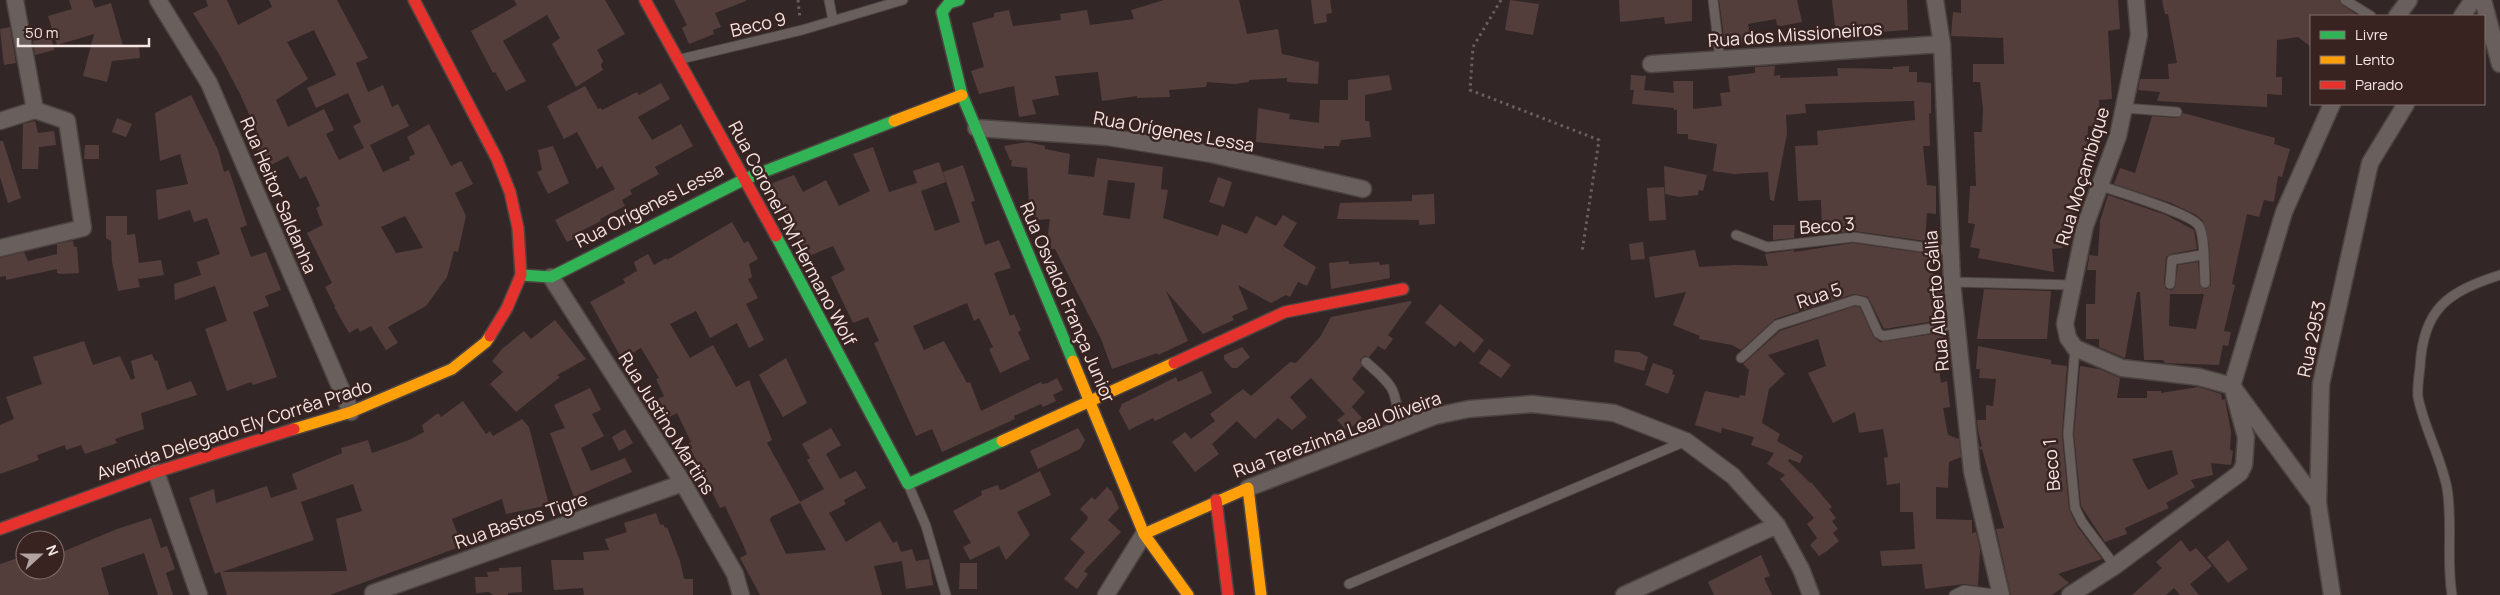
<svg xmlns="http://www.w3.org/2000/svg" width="2500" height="595" viewBox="0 0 2500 595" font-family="Manrope,sans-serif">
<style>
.building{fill:#543e3c;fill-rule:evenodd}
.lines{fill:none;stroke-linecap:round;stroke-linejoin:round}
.lane-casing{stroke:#4d4442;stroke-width:11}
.street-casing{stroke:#4d4442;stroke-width:19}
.fast-casing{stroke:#4d4442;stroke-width:14}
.slow-casing{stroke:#4d4442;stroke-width:14}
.jam-casing{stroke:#4d4442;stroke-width:14}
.path{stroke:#69605e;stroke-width:3;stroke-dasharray:2.5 4;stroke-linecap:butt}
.lane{stroke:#695f5d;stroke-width:9}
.street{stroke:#695f5d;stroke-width:16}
.fast{stroke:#30b455;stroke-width:11}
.slow{stroke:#ff9f0a;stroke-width:11}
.jam{stroke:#e5322d;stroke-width:11}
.labels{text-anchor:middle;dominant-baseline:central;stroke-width:5;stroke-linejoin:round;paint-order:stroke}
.street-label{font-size:18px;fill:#f4e6e3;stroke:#382320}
</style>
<rect width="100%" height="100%" fill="#322726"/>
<path class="building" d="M69,0h23l3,8 16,-5 12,43 16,-1 1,13 -28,3 -5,21 -24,-6 11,-42 -37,11 -9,-29 24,-7z
M206,0h21l11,25 34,-18 -3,-7h68l31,58 -12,5 12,29 15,-7 9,22 6,-3 11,22 -39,19 13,27 27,-12 -1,-3 6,-3 -8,-17 22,-13 22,42 10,-5 12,23 -18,9 11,23 -8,36 -4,-1 -7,26 -21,29 -38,21 10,16 -12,7 -15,-24 -11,6 -2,-4 -9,5 -15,-26 1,-1 -10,-19 7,-4 -25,-50 16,-8 -7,-17 4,-2 -14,-30 -6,3 -12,-23 -22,12 -12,-25 7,-2 -21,-47 -21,-40 -26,-41 15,-7zM314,30l22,45 -29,13 9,20 32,-15 13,29 -8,4 11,22 -25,12 -13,-26 8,-4 -10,-21 -36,18 -12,-27 32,-21 -21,-37zM405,216l18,32 -27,5 -15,-26z
M514,0h91l20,34 -28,16 6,11 -2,4 2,5 -27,17 -24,-43 8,-6 -13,-23 -44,26 23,40 -20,10 -11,-19 -2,1 -22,-42 46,-26z
M674,0h72v1l-31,12 6,14 -8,3 1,4 -25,10 -7,-16 5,-3z
M1164,0h75l8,34 31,-5 4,25 37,8 -1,22 -31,-2v-4l-38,2v2l-14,2 -28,-2 -1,5 -37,3 1,7 -33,1v-2l-35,5 -4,-29 -43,4 4,19 -27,5 4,14 -17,3 -5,-31 -35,8 -8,-23 13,-4 -12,-44 22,-6v-4l15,-3 4,16 48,-6 -1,-6 27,-4 3,15 44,-6 -3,-9z
M1311,0h19l2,13 -6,1 1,8 -13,2z
M1510,0l29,4 -6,31 -28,-5z
M1619,0h73v21l-27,3 -1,-7 -44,5z
M1719,0h78l5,22 -21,4 -4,-1 -1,-6 -28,5 3,18 -26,2z
M1832,0h75l1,30 -72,5z
M1961,0h157l2,29 -12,2 4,68 -13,1v25l-11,1 -2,62h-8v25h-6v7h-6l-2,25 -2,3 -10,1 2,23 -76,-14 2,-9 -10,-2 5,-23 -7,-1 2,-37h6l-2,-54h8l1,-23 -3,-27h-7v-18h31l-1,-26 -52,-2 2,-24 8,1z
M2162,0h177l3,5 17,11h-48v31l-13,-10 -21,3 -1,37h6v18l-15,-1v13l-110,-6 3,-9 -22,-2 2,-11h29l-1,-15 9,-1 -9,-49h-3z
M10,27l6,36 -12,2 -4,-36z
M51,37l3,13 -19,5 -2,-14z
M1775,66l-1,10 6,-1v3l58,-2 -1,-8 56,1v-2l16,-1v6h8v10l14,1v31l-2,-1 1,33h-7l4,39 9,1v28l-9,-1 -2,28 -71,-10 -32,3 -1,-34 -23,1 -3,-55 23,-1 -1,-14 98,-11 -1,-19 -109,3 1,9 -20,2 1,19 -13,67 -4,-1 -2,-28 -34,2 -21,-3 4,-27 -29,-5v-5h-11v-24h-3v-2l-42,-4 2,-14h-4l1,-15 15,1 -2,14 30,3 -1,-12h20v28l29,-3 -2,-13 10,-1 -2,-16 27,-3v-6z
M1389,75l3,15 -27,5v26h4l2,16 -30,3 -2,6h-15v3l-68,-7 2,-34 32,6 -1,5 30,4 1,-23h28v-20z
M661,83l9,16 -32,18 14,23 29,-16 12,22 -38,21 4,7 -29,16 2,4 -10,6 3,6 -25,13 1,2 -22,11 1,4 -13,6 -12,-22 60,-31 -13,-23 -5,3 -20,-37 -13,7 -17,-33 38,-20 13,23 3,-1 1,2 35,-18 2,3z
M191,95l27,55 6,22 5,-2 18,55 -7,3 11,29 15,-5 15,38 -16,6 4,10 -16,6 24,65 -24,8 -2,-3 -24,9 -22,-62 22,-8 -12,-35 -40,14 -1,-16 27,-9 -4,-13 23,-8 -13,-36 -13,4 -4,-12 -32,10 -2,-30 32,-6 -8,-30 -20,7 -5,-48z
M2183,113l92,25 -1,6 16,5 -8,28 -4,-1 -4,26 -10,-2 -5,17 -12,-3 -15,70 3,1 -11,46 7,1 -3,14 -5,-1 -4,20 -54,-2 -2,-3h-19l-4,-68h-3l-12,66 -26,-11v-8h-13v-35h9l1,-34h-9l2,-12v-3l9,1 2,-35 8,-26 58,20 28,15 3,19 -26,5 -5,3 -2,26 2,6 6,1 3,-3 3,-22 20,-3 2,24 6,3 5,-4 -2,-41 -6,-23 -7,-6 -25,-12 -57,-19 6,-16 15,5 17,-57 25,2zM2170,294h34l-8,35 -27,-3z
M117,118l15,6 -6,13 -14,-5z
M35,121l3,12 16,-2 2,14 -17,2 -1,22h-16l1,-45z
M0,141h3l18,57 -13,5 -8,-26z
M1027,142l18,4v3l25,5 -2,20 26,3 3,-19 66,9 -2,22 7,1 -5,28 55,18 4,-12 25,10 9,-18 20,10 7,-11 14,8 -14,23 33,21 -9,19 -9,-4 -8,15 -4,-2 -15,8 -33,-18 10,24 -16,7 2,4 -31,14 -37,-43 22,50 -30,14 -1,-2 -45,16 -11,-30 -46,-90h-4v-9h-4l3,-21 -14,1 -2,-16h-5l-2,-36 -16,-2 1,-6h-2l-6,-14zM1108,180l27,3 -5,36 -27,-4z
M85,145h14v14h-15z
M553,146l16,37 -21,11 -11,-22 5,-2 -4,-20z
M873,147l16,45 28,-9 -4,-12 26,-9 7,20 -25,9 14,40 25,-9 -17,-50 20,-7 12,36 -4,1 14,43 14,-5 12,28 -17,5 16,43 4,-2 7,16 -3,2 12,27 -30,14 -11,-24 4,-2 -14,-29 -5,3 -7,-18 -54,23 11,24 20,-9 23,42 3,-1 11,29 60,-29 1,2 6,-1 9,-5 6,12 -10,5 3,6 -13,6 -2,-3 -27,12 1,3 -73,33 -10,-23 -16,7 -42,-93 5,-2 -11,-24 -15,6 -22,-46 14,-7 -12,-24 -26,11 -37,-73 24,-9 9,17 23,-12 13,26 31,-15 -17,-37z
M1664,166l43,9 -4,16 -4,-1 -1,5 -19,2 -14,-3z
M1218,177l14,5 -8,25 -15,-5z
M1664,187l2,33 -17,1 -2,-33z
M1434,194l1,30 -16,1v-5l-82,-1 3,-16 72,-2v-6z
M106,216h21v19l8,-1 4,29 22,-3 3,15 -26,4 2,8 -22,4 -6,-29 -1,-21 -5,-3z
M732,222l12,21 4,-2 10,18 -9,5 3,13 -4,2 10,19 -12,6 18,36 -15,8 -12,-25 -27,15 -14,-27 -26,13 20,34 23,-13 23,42 13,-7 23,60 -5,3 33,59 24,-13 -17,-29 3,-2 -8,-14 29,-16 10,17 -15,9 14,25 16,-8 10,17 -22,12 2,4 -17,9 17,29 34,-21 13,22 4,-2 4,11 11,-3 4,12 13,-2 4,26 -27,4 -4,-28 -28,5 8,29h-122l-20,-37 7,-4 -5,-12 -17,-36 -5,2 -32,-64 3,-2 -14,-29 -8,4 -11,-18 6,-3 -8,-17 3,-1 -18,-30 -19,11 -23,-41 -9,-16 35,-19 -2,-4 14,-8 -3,-9 14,-8 6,11 12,-7 1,2zM800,503l9,17 17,30 -40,4 -16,-34 1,-3z
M1773,225h22l-1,13 -21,2z
M73,241l1,6h3l2,26 -18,1 -4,-1v-4l-51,11v-4l-6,1v-19l24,-6 4,9 29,-7v-10z
M1643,242l2,17 -14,1 -2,-16z
M1853,243l77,11 5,25 4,-1 5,19 -9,3 6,20 -57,9 -16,-32 -14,-3 -79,25 -34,31 -9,-5 -33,-6 1,-3 -27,-11 13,-33 -31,6 -6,-41 46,-7 4,17 36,-2 33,1 -3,-12 29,-4v2z
M1349,261v3l30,-2 1,3 9,-1 1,14 -59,11 -2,-26z
M1984,289l67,2 -4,48h-70z
M1410,301l2,1 -24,33 5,4 -8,11 -7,-4 -9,11 -5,-1 -4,4 2,6 -10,13 13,13 -16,18 3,-3 10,11 -15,13 -10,-11 8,-6 -34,-36 -21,19 17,20 -15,13 -14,-12 -23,21 -18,-18 -25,23 7,10 -24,18 -23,-30 13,-10 6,7 24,-18 -5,-7 33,-25 8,7 39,-34 6,1 24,-26 11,-20z
M1440,304l44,36 -10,13 -14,-12 -5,6 -30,-24z
M1855,306l5,1 13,29 7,6 66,-10 1,12 -11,2 5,37 6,-2 3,26 -7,1 5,27 11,4 2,18 -12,5 -1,26 -12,-1v32l36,1v13l4,-1 4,17 -2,37 -14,-2 -39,5 -3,-25 -40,2 -2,-15 35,-2 -2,-37h-13v-29l-13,2 -3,-27 4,-1 -5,-28 -24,4 -4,-21 -22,11 -25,-50 18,-7 -8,-27 -50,16 17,19 -16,15 -7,34 18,11 -3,7 26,15 -3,7 -11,-4 -1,2 22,22 1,-1 21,25 -3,2 7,9 -4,3 6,8 -5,4 6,8 -12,10 -8,5 -9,-11 7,-7 -10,-14 7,-6 -34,-39 5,-4 -18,-11 7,-11 -23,-8 3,-8 -32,-9 -1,5 -26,-8 10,-34 34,7 1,-3 5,1 4,-26 -6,-6 37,-33z
M555,320l31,39 -29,16 3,2 -44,35 -26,-28 13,-12 -11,-11 10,-12 22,-18 7,8z
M84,341l9,24 27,-9 11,24 4,-2 -4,-17 21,-7 3,7 2,-1 10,30 24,-9 6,14 -56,18 3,16 -29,10 2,4 -32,11 -4,-9 -15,5 -1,-5 -28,10 2,5 -39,14v-49l14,-6 -8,-22 36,-13 -9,-27z
M1978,346l73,14v4l16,2 -5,68 7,75 8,17 25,33 -44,15 11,9 -17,12h-41l-15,-66 8,-1 -22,-79 -2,1 -1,-4 3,1 -4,-17 -1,-10h9v-15l7,1 3,-27 -17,-1 1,-9h-4z
M1242,347l8,10 -13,11h-5l-8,-9v-4z
M1489,349l22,16 -10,13 -22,-15z
M1615,350l24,2 9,5 -4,14 -30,-9z
M786,358l21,45 -24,14 -24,-42z
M1653,363l20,7 -1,4 3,1 -7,19 -23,-9z
M2080,366l19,3 21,9 -3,20h30v-7h14v2l37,-6 23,7 1,6 3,-1 6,33 -1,18 3,1 -2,14 -20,-2 2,12 -22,5 4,7 -29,16 3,5 -44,20 2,6 -22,8 -24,-36 -7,-72zM2172,450l6,24 -30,16 -16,-31z
M1202,371l10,22 -57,28 -2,-3 -24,12 -10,-19 3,-7 54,-27 2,5z
M590,388l11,22 -9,4 12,22 -23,12 10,23 34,-13 7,14 -58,25 -24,-64 15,-5 -11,-23z
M463,401l23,33 4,-3 3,5 29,-17 7,8 20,78 -43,9 -4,-15 -50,20 10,27 -132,49h-103l-7,-23 -5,2 -26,-76 25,-9 2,14 51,-17 4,12 26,-9 -5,-15 50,-21 -1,-5 27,-8 4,13 37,-13 15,-8 -2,-7 16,-12 3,4zM353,484l9,27 -26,8 11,52 -125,1 92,-32 -13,-38z
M1078,428l7,12 -5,9 -42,20 -8,-18z
M625,429l8,14 -14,8 -7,-14z
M1040,471l11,24 -34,17 13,23 -24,25 -7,-14 -29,14 -7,-13 8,-4 -18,-32 29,-16 -1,-4 17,-6 2,5 4,-1z
M1107,487l5,5 7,16 -11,12 13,12 -37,39 4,3 -11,15 -13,-10 21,-27 -15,-13 17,-19 1,-3 -8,-8 12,-12 3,3z
M656,513l4,12 3,-1 2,4 2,-1 13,34 4,18h9v16h-109l-1,-7 -29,2 -3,-30h33l-1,-8 26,-2 -4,-11 22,-7 -3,-9z
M151,518l10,30 6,-2 8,23 -9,4 7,22h-15l-14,-42 -43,15 8,27h-109v-31l21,-7 4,13h30v-15l62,-26z
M2181,540l9,12 6,-4 16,18 -22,18 9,11h-19l-6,-7 -8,7h-34l30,-27 -6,-6z
M2228,540l20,29 -20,14 -21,-26z
M1761,555l9,21 -6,2 8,17h-58l-6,-13z
M960,563h17v26h-18z
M521,567l1,25 -14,1v2h-15l-4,-3 -13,1 -1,-16h13l-1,-5 12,-1v-3z"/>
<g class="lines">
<defs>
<path id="lane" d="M829,0l4,21
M1713,0l7,59
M2345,0l26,16
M681,59l121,-29 101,-30
M2124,108l53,4
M2099,185c18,7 92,28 100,41 6,10 5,44 6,57
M1736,235l31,12 86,-10 97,14
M1952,282l121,3
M2170,284l2,-24 30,-5
M2075,348l-7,86 7,74 7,14 33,44
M1741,358l36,-33 78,-25 9,2 14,31 5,3 74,-12
M1366,362c32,28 29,27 33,69
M908,484l18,42 20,69
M1349,584l337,-143
M1954,595l10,-5 37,5
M2452,595c-6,-35 1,-71 -5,-107 -6,-31 -23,-60 -29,-91 -1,-9 1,-21 2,-30 3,-58 27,-75 80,-92"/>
<path id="street" d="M158,0l51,83 142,329
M1935,0l7,44 10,238 20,189 29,124
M2136,0l3,35 -21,101 -33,90 -20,98 3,14 7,10 47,20 77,9 33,9 86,117
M2483,0l17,64
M2397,16l12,-16
M2462,16l11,-16
M1651,64l291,-20
M0,121l35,-11 -20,-110
M976,128l132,9 103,17 152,35
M0,248l83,-20 -16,-107 -32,-11
M551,277l132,206 52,91 6,21
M156,472l43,123
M1248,488l187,-72 34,-7 63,-5 82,9 72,28 47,35 44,49 24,44 10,26
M373,593l310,-110
M1106,595l38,-61
M1624,595l153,-70
M2070,595l45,-29 125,-93 4,-8 2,-28 -14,-51 52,-174 48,-108
M2332,595l-14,-92 3,-119 49,-221 36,-59"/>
<path id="fast" d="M959,0l-10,3 -7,9 20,83 111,266
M776,236l132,248 94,-43
M521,275l30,2 194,-98 149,-58"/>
<path id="slow" d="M894,121l68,-26
M1073,361l71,173 44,61
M294,429l57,-17 101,-43 34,-27 4,-6
M1002,441l172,-78
M1144,534l104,-46 13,107"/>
<path id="jam" d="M414,0l83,159 13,33 8,36 3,47 -14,33 -17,28
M645,0l131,236
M1174,363l111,-51 118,-23
M1216,500l12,95
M0,529l156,-57 138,-43"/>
</defs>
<use href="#lane" class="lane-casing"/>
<use href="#street" class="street-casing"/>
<use href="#fast" class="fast-casing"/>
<use href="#slow" class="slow-casing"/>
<use href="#jam" class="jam-casing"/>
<path class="path" d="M798,0l2,19
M1501,0l-28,47 -3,43 129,50 -17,112"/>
<use href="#lane" class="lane"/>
<use href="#street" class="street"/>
<use href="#fast" class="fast"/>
<use href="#slow" class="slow"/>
<use href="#jam" class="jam"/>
</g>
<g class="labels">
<g class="street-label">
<text transform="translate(758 24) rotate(-13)">Beco 9</text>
<text transform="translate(1795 34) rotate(-4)">Rua dos Missioneiros</text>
<text transform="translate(1174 131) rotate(10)">Rua Orígenes Lessa</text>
<text transform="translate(2082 176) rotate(-73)">Rua Moçambique</text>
<text transform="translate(279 195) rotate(67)">Rua Heitor Saldanha</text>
<text transform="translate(649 205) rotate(-27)">Rua Orígenes Lessa</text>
<text transform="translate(1827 225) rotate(-4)">Beco 3</text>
<text transform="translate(793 233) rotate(62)">Rua Coronel PM Hermano Wolf</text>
<text transform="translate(1819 295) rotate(-18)">Rua 5</text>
<text transform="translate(1936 301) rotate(-95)">Rua Alberto Gália</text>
<text transform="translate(1068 302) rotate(67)">Rua Osvaldo França Junior</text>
<text transform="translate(2311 339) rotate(-78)">Rua 2953</text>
<text transform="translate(667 423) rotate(58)">Rua Justino Martins</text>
<text transform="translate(234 429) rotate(-18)">Avenida Delegado Ely Corrêa Prado</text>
<text transform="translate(1337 434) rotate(-20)">Rua Terezinha Leal Oliveira</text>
<text transform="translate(2051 465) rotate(-95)">Beco 1</text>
<text transform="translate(521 520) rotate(-19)">Rua Bastos Tigre</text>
</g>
</g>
<rect x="2310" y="15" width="175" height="90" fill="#382320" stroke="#83716e"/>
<rect x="2320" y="31" width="25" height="8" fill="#30b455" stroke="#83716e"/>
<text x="2355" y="40" font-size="15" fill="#f4e6e3">Livre</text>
<rect x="2320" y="56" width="25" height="8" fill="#ff9f0a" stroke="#83716e"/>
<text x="2355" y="65" font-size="15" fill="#f4e6e3">Lento</text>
<rect x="2320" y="81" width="25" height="8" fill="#e5322d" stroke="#83716e"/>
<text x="2355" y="90" font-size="15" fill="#f4e6e3">Parado</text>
<g transform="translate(40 555) rotate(69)"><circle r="24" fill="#382320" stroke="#83716e"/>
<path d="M0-4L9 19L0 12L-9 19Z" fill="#b0a3a1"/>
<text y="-8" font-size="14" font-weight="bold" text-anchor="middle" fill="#f4e6e3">N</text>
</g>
<path d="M18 38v8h131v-8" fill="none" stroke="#f4e6e3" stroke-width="2.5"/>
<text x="25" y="38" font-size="15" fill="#f4e6e3" stroke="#382320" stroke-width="4" paint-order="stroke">50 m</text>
</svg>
